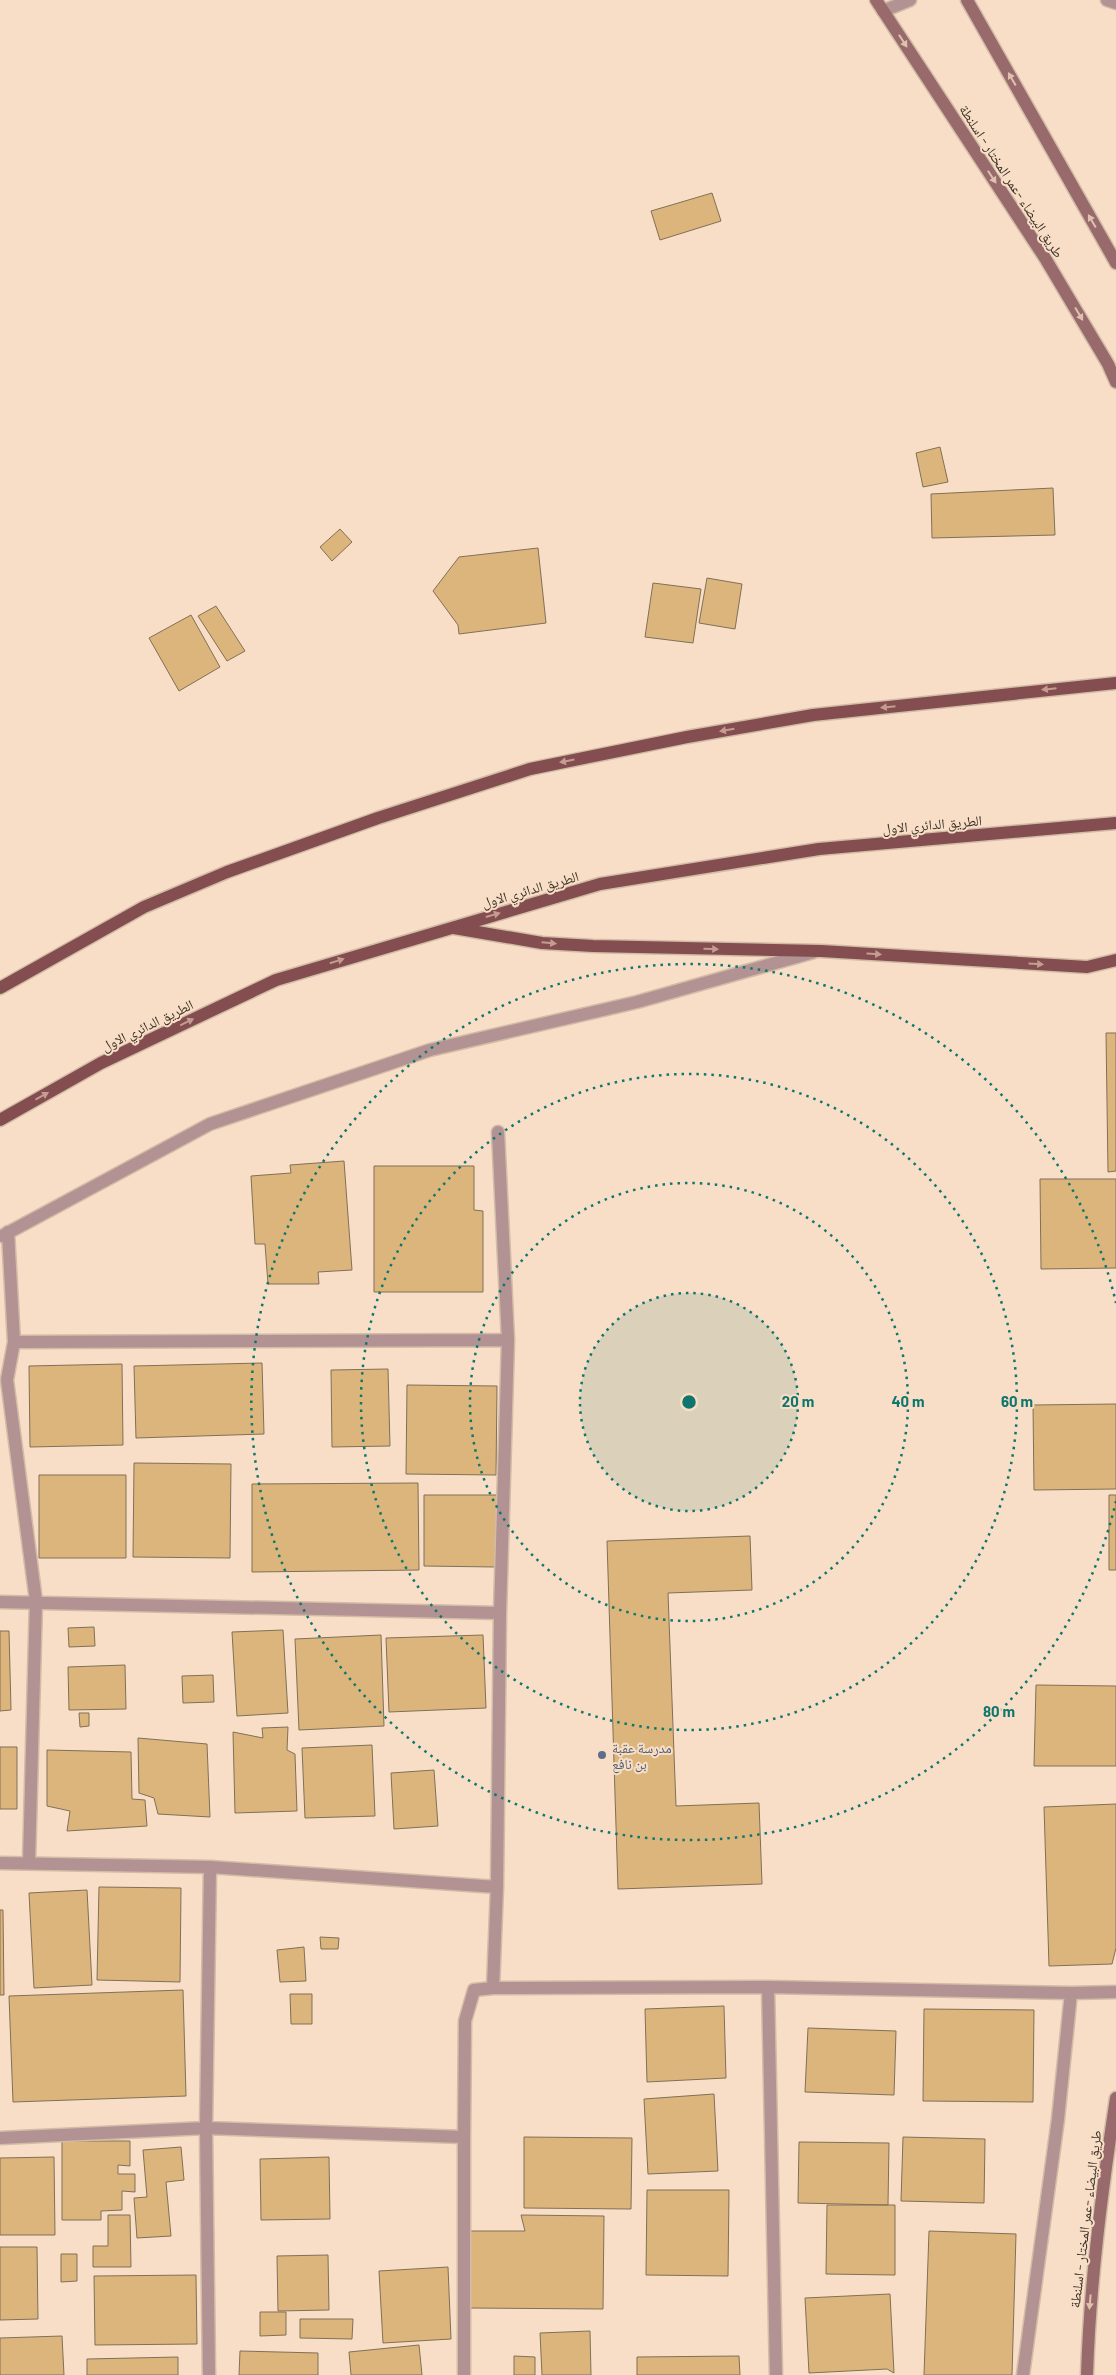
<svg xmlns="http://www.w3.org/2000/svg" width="1116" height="2375" viewBox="0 0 1116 2375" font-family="Barlow,'Noto Naskh Arabic',sans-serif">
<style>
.building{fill:#dcb57c;stroke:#817057}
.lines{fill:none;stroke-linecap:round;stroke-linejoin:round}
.street-casing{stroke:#d2bca7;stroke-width:15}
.secondary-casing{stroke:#d2bca7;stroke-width:15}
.primary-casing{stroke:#d2bca7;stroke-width:15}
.street{stroke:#b29292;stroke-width:12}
.secondary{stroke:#986a6b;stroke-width:12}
.primary{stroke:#844e50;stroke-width:12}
.oneway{fill:#e0c1af}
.oneway2{fill:#c49d91}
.ring{fill:none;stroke:#0f766e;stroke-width:2.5;stroke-dasharray:2.5 5}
.service-dot{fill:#5c6f8a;stroke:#f8dec6;stroke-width:2}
.labels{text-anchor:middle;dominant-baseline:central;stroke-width:4;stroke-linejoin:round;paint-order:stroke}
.street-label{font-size:14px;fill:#3c3229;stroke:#f8dec6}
.service-label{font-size:14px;fill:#4e5e75;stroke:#f8dec6;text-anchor:start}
.centre{fill:#0f766e;stroke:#f8dec6;stroke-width:2.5}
.ring-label{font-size:15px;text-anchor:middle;font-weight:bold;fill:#0f766e;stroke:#f8dec6;stroke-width:4;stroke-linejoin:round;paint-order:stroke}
</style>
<rect width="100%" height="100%" fill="#f8dec6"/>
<path class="building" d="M712,193l9,28 -61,19 -9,-29z
M940,447l8,35 -25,5 -7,-34z
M1053,488l2,47 -123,3 -1,-44z
M340,529l12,13 -20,19 -12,-14z
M538,548l8,75 -87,11 -1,-9 -25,-34 26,-34z
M707,578l35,6 -7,45 -36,-6z
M653,583l48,6 -8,54 -48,-6z
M216,606l29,45 -18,10 -29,-45z
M191,615l29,52 -41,24 -30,-53z
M1106,1033h10v138l-8,1z
M344,1161l8,109 -34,2 1,12h-51l-3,-40h-10l-4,-68 40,-3 -1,-8z
M374,1166h100v44l9,1v81h-109z
M1040,1179h76v89l-75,1z
M262,1363l2,71 -128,4 -2,-72z
M122,1364l1,81 -93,2 -1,-81z
M388,1369l2,77 -58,1 -1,-77z
M407,1385l90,1 -1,89 -90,-1z
M1116,1404v85l-82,1 -1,-85z
M134,1463l97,1 -1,94 -97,-1z
M39,1475h87v83h-87z
M418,1483l1,87 -167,2v-88z
M424,1495h73l-1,72 -72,-1z
M1109,1495h7v75h-7z
M750,1536l2,54 -84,3 8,213 83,-3 3,81 -144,5 -11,-348z
M94,1627l1,19 -26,1 -1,-19z
M283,1630l5,83 -51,3 -5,-84z
M0,1631h9l2,79 -11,1z
M381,1635l3,91 -85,4 -4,-91z
M483,1635l3,73 -97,4 -3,-74z
M125,1665l1,44 -57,1 -1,-43z
M213,1675l1,27 -31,1 -1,-27z
M1036,1685l80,1v80h-82z
M79,1713h10v13l-9,1z
M288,1727l-1,23 8,4 2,57 -62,2 -2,-81 30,6 -1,-10z
M138,1738l69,6 3,73 -52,-3 -4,-16 -15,-5z
M372,1745l3,71 -70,2 -3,-70z
M0,1747h17v62h-17z
M47,1750l84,2 1,47 13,1 2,26 -80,5 3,-20 -23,-5z
M434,1770l4,56 -44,3 -3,-56z
M1116,1804v144l-4,16 -63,2 -5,-159z
M99,1887l82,1 -1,94 -83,-2z
M87,1890l5,95 -58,3 -5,-95z
M0,1910h3l1,85h-4z
M320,1937l19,1 -1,11h-17z
M304,1947l2,34 -26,1 -3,-32z
M183,1990l3,106 -173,6 -4,-106z
M290,1994h22v30h-21z
M724,2006l2,72 -79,4 -2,-73z
M924,2009l110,1 -1,92 -110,-1z
M808,2028l88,3 -2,64 -89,-3z
M714,2094l4,77 -70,3 -4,-75z
M524,2137l108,1 -1,71 -107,-1z
M903,2137l82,2 -1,64 -83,-2z
M62,2141h68v25l-12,-1v9h17v18l-13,-1v19l-21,1v9h-39z
M799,2142l90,1 -1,62 -90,-2z
M181,2147l3,33 -18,2 5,54 -34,2 -3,-40 13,-1 -4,-47z
M54,2157l1,78h-55v-77z
M329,2157l1,62 -69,1 -1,-61z
M647,2190h82l-1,86 -82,-1z
M827,2205h68v70l-69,-1z
M108,2215h22l1,52h-38v-21h15z
M521,2215l83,1 -1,93 -134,-1 1,-77h55z
M929,2231l87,3 -4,141h-88z
M0,2247h37l1,72 -38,1z
M61,2254h16v27l-16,1z
M328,2255l1,55 -51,1 -1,-55z
M448,2267l3,72 -68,4 -4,-72z
M196,2275l1,69 -102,1 -1,-69z
M890,2294l4,79 -7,-4 -78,4 -4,-75z
M260,2312h26v23l-26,1z
M300,2319h53l-1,20 -52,-1z
M590,2331l1,44h-49l-2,-42z
M62,2336l2,39h-64v-37z
M419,2345l3,30h-71l-2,-23z
M240,2351l78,2v22h-79z
M514,2356l21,1v18h-21z
M739,2356l1,19h-103v-18z
M178,2357v18h-91v-16z"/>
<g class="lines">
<defs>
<path id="street" d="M1107,0l9,3
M883,11l27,-11
M498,1132l10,208
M8,1232l6,110 494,-2 -8,273 -3,274 -4,101
M2,1236l208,-112 220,-74 207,-48 177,-50
M14,1342l-7,38 29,221 -7,261
M0,1602l500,11
M0,1863l210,4 287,20
M768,1987l8,388
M0,2138l206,-10 258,9 1,-116 9,-31 19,-2 275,-1 303,6 45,-1
M209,2375l-3,-247 4,-261
M464,2375v-238
M1023,2375l35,-256 13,-126"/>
<path id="secondary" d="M876,0l169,258 63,106 8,18
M967,0l149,263
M1087,2375c3,-94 15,-185 29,-277"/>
<path id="primary" d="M454,928l88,15 51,3 228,5 266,16 29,-7
M0,988l144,-81 83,-35 151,-54 152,-49 157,-32 126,-22 303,-32
M0,1120l101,-57 175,-83 324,-96 219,-35 297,-26"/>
</defs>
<use href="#street" class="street-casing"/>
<use href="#secondary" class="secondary-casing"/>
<use href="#primary" class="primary-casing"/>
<use href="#street" class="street"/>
<use href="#secondary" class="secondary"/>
<use href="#primary" class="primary"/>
</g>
<defs><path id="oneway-solid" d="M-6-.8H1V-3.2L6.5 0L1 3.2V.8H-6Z" transform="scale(1.25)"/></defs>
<g class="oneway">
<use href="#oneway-solid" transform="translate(903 41) rotate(57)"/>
<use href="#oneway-solid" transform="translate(1012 79) rotate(-120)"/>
<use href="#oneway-solid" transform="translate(992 177) rotate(57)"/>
<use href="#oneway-solid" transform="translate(1092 221) rotate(-120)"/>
<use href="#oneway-solid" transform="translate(1079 314) rotate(59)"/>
<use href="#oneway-solid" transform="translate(1090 2302) rotate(95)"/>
</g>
<g class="oneway2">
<use href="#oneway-solid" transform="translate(1049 689) rotate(174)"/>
<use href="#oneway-solid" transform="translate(888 707) rotate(174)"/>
<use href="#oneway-solid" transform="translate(727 730) rotate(170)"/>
<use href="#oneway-solid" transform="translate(567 761) rotate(169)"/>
<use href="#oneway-solid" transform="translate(493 915) rotate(-16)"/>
<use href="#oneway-solid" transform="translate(549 943) rotate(5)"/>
<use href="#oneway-solid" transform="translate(711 949) rotate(1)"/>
<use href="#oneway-solid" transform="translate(874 954) rotate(3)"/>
<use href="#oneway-solid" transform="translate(337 961) rotate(-17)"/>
<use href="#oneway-solid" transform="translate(1036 964) rotate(3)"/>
<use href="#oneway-solid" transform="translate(187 1022) rotate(-26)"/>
<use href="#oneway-solid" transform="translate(42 1096) rotate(-29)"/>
</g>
<circle cx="689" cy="1402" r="109" fill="#0f766e" fill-opacity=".12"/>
<g class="ring">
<circle cx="689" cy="1402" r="109"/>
<circle cx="689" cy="1402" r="219"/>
<circle cx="689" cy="1402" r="328"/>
<path d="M1116 1501A438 438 0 1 1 1116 1303"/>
</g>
<circle class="service-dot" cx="602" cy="1755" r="5"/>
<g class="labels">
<g class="street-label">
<text transform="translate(1012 181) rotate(57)">طريق البيضاء -عمر المختار - اسلنطة</text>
<text transform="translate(932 824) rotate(-5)">الطريق الدائري الاول</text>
<text transform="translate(530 889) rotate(-16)">الطريق الدائري الاول</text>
<text transform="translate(147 1025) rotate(-26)">الطريق الدائري الاول</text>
<text transform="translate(1085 2219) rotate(-83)">طريق البيضاء -عمر المختار - اسلنطة</text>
</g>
<g class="service-label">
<text x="612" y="1747">مدرسة عقبة<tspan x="612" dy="16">بن نافع</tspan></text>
</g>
</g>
<circle cx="689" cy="1402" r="8" class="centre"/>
<g class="ring-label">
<text x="798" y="1407">20 m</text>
<text x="908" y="1407">40 m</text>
<text x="1017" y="1407">60 m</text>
<text x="999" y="1717">80 m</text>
</g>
</svg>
